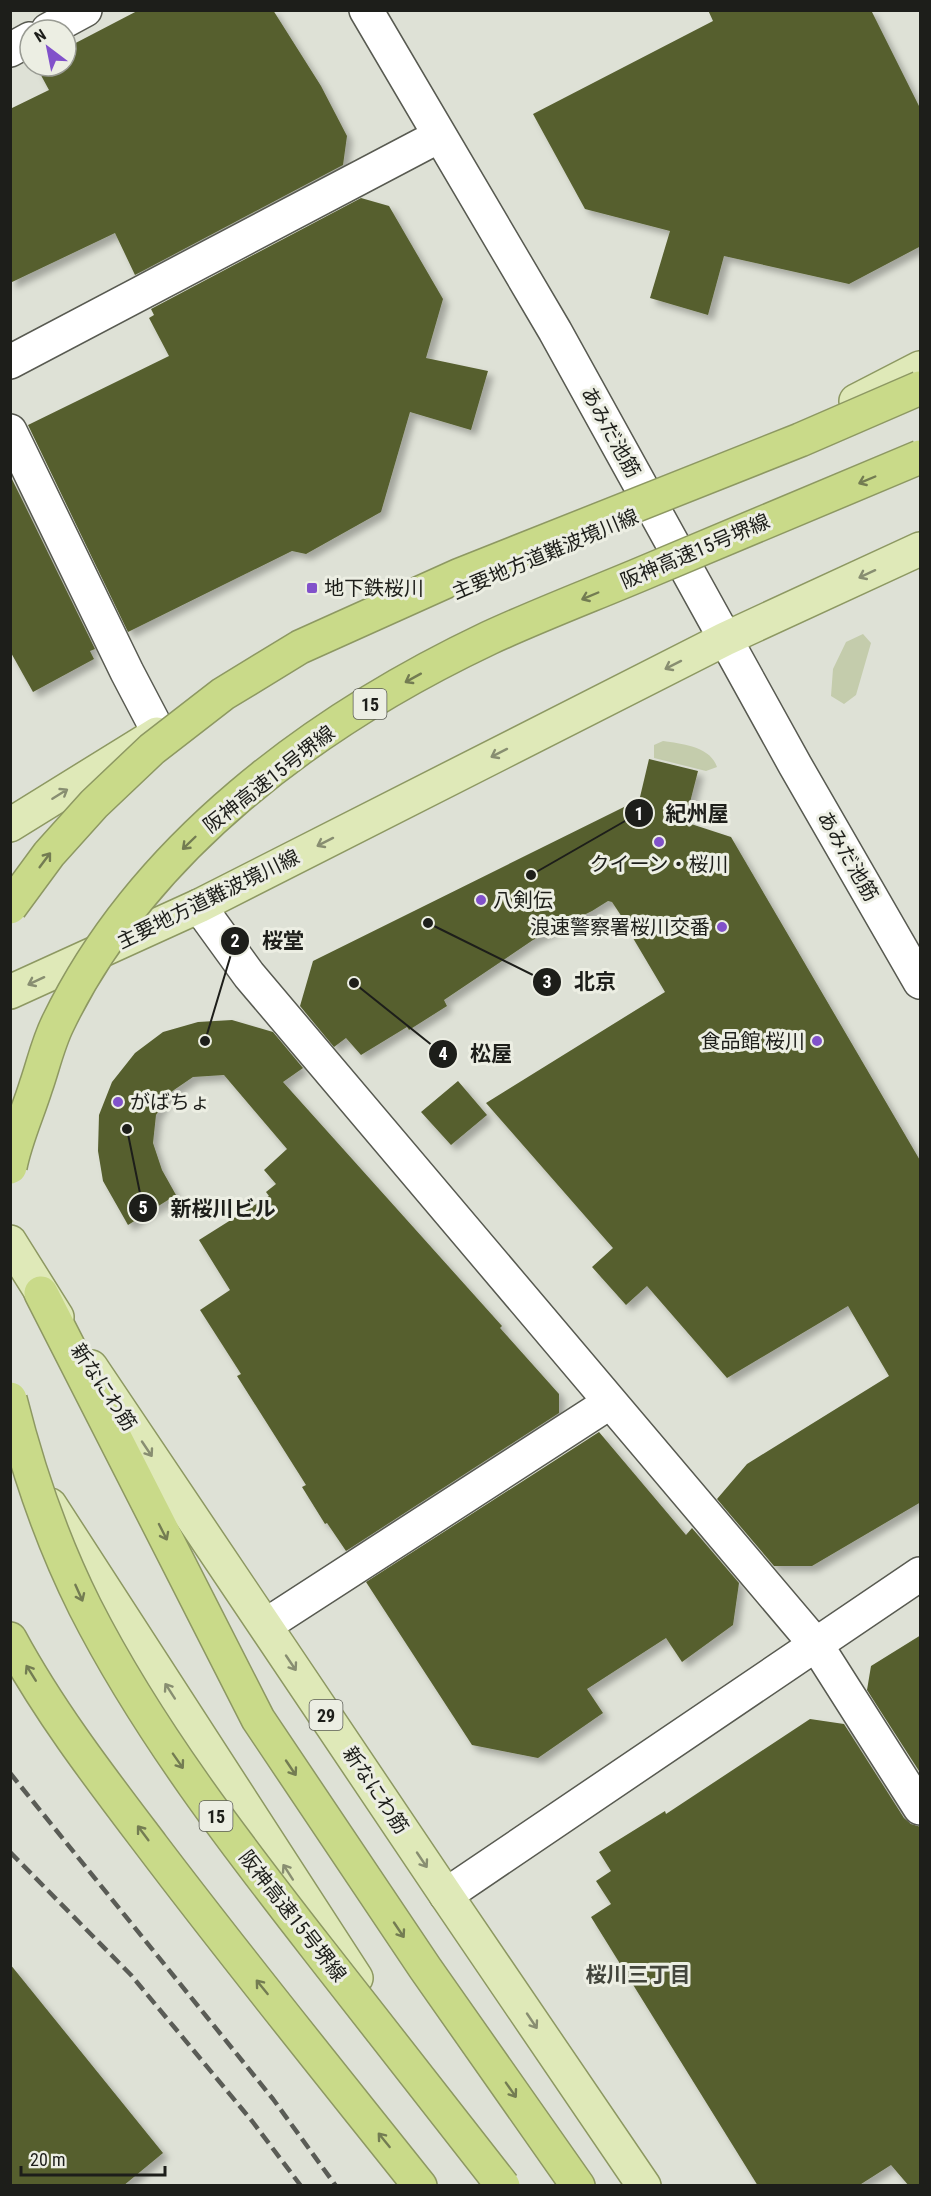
<svg xmlns="http://www.w3.org/2000/svg" width="931" height="2196" viewBox="0 0 931 2196" font-family="'Roboto Condensed','Noto Sans JP',sans-serif">
<style>
.green{fill:#c4ccac}
.building{fill:#565f2f;filter:url(#shadow)}
.lines{fill:none;stroke-linecap:round;stroke-linejoin:round}
.minor-casing{stroke:#585a51;stroke-width:36}
.major-casing{stroke:#8d9862;stroke-width:36}
.highway-casing{stroke:#8d9862;stroke-width:36}
.minor{stroke:#fff;stroke-width:33}
.major{stroke:#dfe9b8;stroke-width:33}
.highway{stroke:#c9da89;stroke-width:33}
.rail{stroke:#5a5c56;stroke-width:4.5;stroke-dasharray:12 6;stroke-linecap:butt}
.highway-bridge-casing{stroke:#8d9862;stroke-width:36;stroke-linecap:butt}
.highway-bridge{stroke:#c9da89;stroke-width:33}
.oneway{stroke:#737c52}
.oneway2{stroke:#888e71}
.poi-dot{fill:#8151ca;stroke:#eceee3;stroke-width:2}
.labels{text-anchor:middle;dominant-baseline:central;stroke-width:6;stroke-linejoin:round;paint-order:stroke}
.shield{fill:#eceee3;stroke:#5b5c56;stroke-width:1.5}
.shield-label{font-size:18px;font-weight:bold;fill:#1d1e1a}
.street-label{font-size:20px;fill:#1d1e1a;stroke:#eceee3}
.poi-label{font-size:20px;fill:#1d1e1a;stroke:#eceee3;text-anchor:start}
.neighbourhood-label{font-size:21px;font-weight:bold;fill:#43453c;stroke:#eceee3}
.leader{fill:none;stroke:#1d1e1a;stroke-width:2}
.callout-dot{fill:#1d1e1a;stroke:#eceee3;stroke-width:2}
.mark-label{font-size:18px;text-anchor:middle;font-weight:bold;fill:#fff}
.callout-label{font-size:21px;text-anchor:middle;font-weight:bold;fill:#1d1e1a;stroke:#eceee3;stroke-width:6;stroke-linejoin:round;paint-order:stroke}
</style>
<defs>
<filter id="shadow"><feDropShadow dx="5.5" dy="5.5" stdDeviation="3" flood-color="#0004"/></filter>
</defs>
<rect width="100%" height="100%" fill="#dee1d6"/>
<path class="green" d="M863,634l8,9 -15,52 -12,9 -13,-8 2,-27 13,-27z
M663,741c19,3 47,5 54,26l-11,4 -52,-13v-13z"/>
<path class="building" d="M139,10h134l48,76 26,50 -4,29 -208,110 -20,-42 -105,50v-174l39,-19 -13,-24h30v-18z
M708,10h163l50,100v136l-72,38 -125,-28 -16,59 -58,-17 20,-67 -85,-22 -52,-95 180,-93z
M361,198l28,8 54,93 -17,59 62,13 -17,59 -61,-18 -29,100 -75,42 -14,-3 -164,81 -100,-207 141,-69 -20,-38 5,-3 -3,-6z
M10,475l85,174 -5,2 4,8 -61,33 -23,-41z
M649,759l49,12 -13,51 46,15 190,325v340l-109,64h-38l-57,-67 30,-35 142,-88 -41,-70 -121,72 -80,-92 -21,19 -34,-38 21,-19 -127,-145 179,-111 -35,-59 2,-1 -20,-30 -4,-1 -16,10 -59,29 -89,60 3,6 -38,24 -2,-3 -46,28 -15,-17 -12,9 -34,-41 13,-45 311,-154 16,-10z
M232,1020l41,12 30,36 -20,14 219,244 -2,2 59,66v19l-213,138 -19,-28 -2,1 -23,-37 4,-2 -69,-109 4,-2 -41,-64 30,-20 -31,-50 70,-44 -3,-4 10,-8 -12,-14 23,-21 -63,-74 -31,2 -22,15 -15,23 -3,28 9,27 14,25 -48,30 -25,-44 -5,-30 1,-36 13,-33 23,-29 28,-21 35,-10z
M458,1081l29,34 -36,30 -30,-33z
M599,1432l87,103 6,-7 47,55 -6,42 -51,37 -16,-24 -79,51 16,24 -65,45 -66,-13 -106,-163z
M921,1635v139l-54,-84 4,-24z
M810,1719l34,5 60,94 7,6 10,3v359h-12l-18,-21 -33,21h-100l-167,-269 20,-13 -15,-23 15,-10 -12,-19 66,-41 1,3z
M10,1964l153,189 -40,33h-113z"/>
<g class="lines">
<defs>
<path id="minor" d="M366,10l189,321 240,434 125,217
M48,30l37,-20
M10,50l20,-11
M10,362l429,-226
M10,431l117,241 32,61
M199,906l50,69 568,671 103,162
M266,1625l343,-222
M446,1895l474,-321"/>
<path id="major" d="M856,401l64,-33
M10,825l147,-91
M10,992l189,-86 526,-267 195,-90
M10,1242l47,75
M91,1367l355,528 198,291
M50,1505l306,473"/>
<path id="highway" d="M41,1293l217,426 167,249 153,218
M10,1639c40,74 92,141 142,207 87,115 178,227 268,340"/>
</defs>
<use href="#minor" class="minor-casing"/>
<use href="#major" class="major-casing"/>
<use href="#highway" class="highway-casing"/>
<use href="#minor" class="minor"/>
<use href="#major" class="major"/>
<use href="#highway" class="highway"/>
<path class="rail" d="M10,1773l263,326 63,87
M10,1852l121,123 121,146 49,65"/>
<defs>
<path id="highway-bridge" d="M10,907l39,-53 45,-50 58,-55 71,-55 77,-47 160,-72 340,-135 120,-52
M10,1167c5,-27 18,-55 26,-81 7,-20 12,-43 22,-63 85,-176 258,-303 431,-385 52,-24 105,-44 157,-66 92,-38 183,-77 274,-115
M10,1399c18,72 42,142 75,208 63,124 150,236 235,345 61,78 122,156 183,234"/>
</defs>
<use href="#highway-bridge" class="highway-bridge-casing"/>
<use href="#highway-bridge" class="highway-bridge"/>
</g>
<defs><path id="oneway-shaft" d="M-6 0H5M1.5-3L5.5 0L1.5 3" fill="none" stroke-width="1.6" stroke-linecap="round" stroke-linejoin="round" transform="scale(1.5)"/></defs>
<g class="oneway">
<use href="#oneway-shaft" transform="translate(867 480) rotate(157)"/>
<use href="#oneway-shaft" transform="translate(590 596) rotate(157)"/>
<use href="#oneway-shaft" transform="translate(413 678) rotate(151)"/>
<use href="#oneway-shaft" transform="translate(189 843) rotate(136)"/>
<use href="#oneway-shaft" transform="translate(45 860) rotate(-53)"/>
<use href="#oneway-shaft" transform="translate(163 1532) rotate(63)"/>
<use href="#oneway-shaft" transform="translate(79 1593) rotate(66)"/>
<use href="#oneway-shaft" transform="translate(31 1673) rotate(-122)"/>
<use href="#oneway-shaft" transform="translate(178 1761) rotate(55)"/>
<use href="#oneway-shaft" transform="translate(291 1768) rotate(56)"/>
<use href="#oneway-shaft" transform="translate(143 1833) rotate(-127)"/>
<use href="#oneway-shaft" transform="translate(399 1930) rotate(56)"/>
<use href="#oneway-shaft" transform="translate(262 1987) rotate(-129)"/>
<use href="#oneway-shaft" transform="translate(511 2090) rotate(55)"/>
<use href="#oneway-shaft" transform="translate(384 2140) rotate(-129)"/>
</g>
<g class="oneway2">
<use href="#oneway-shaft" transform="translate(867 574) rotate(155)"/>
<use href="#oneway-shaft" transform="translate(673 665) rotate(153)"/>
<use href="#oneway-shaft" transform="translate(499 753) rotate(153)"/>
<use href="#oneway-shaft" transform="translate(60 794) rotate(-32)"/>
<use href="#oneway-shaft" transform="translate(325 842) rotate(153)"/>
<use href="#oneway-shaft" transform="translate(36 981) rotate(155)"/>
<use href="#oneway-shaft" transform="translate(147 1449) rotate(56)"/>
<use href="#oneway-shaft" transform="translate(291 1663) rotate(56)"/>
<use href="#oneway-shaft" transform="translate(170 1691) rotate(-123)"/>
<use href="#oneway-shaft" transform="translate(422 1860) rotate(56)"/>
<use href="#oneway-shaft" transform="translate(288 1872) rotate(-123)"/>
<use href="#oneway-shaft" transform="translate(532 2021) rotate(56)"/>
</g>
<g class="poi-dot">
<rect x="306" y="582" width="12" height="12" rx="3"/>
<circle cx="659" cy="842" r="6"/>
<circle cx="481" cy="900" r="6"/>
<circle cx="722" cy="927" r="6"/>
<circle cx="817" cy="1041" r="6"/>
<circle cx="118" cy="1102" r="6"/>
</g>
<g class="labels">
<g class="shield">
<rect x="353.5" y="689" width="33" height="30" rx="4.5"/>
<rect x="309.5" y="1700" width="33" height="30" rx="4.5"/>
<rect x="199.5" y="1801" width="33" height="30" rx="4.5"/>
</g>
<g class="shield-label">
<text x="370" y="704">15</text>
<text x="326" y="1715">29</text>
<text x="216" y="1816">15</text>
</g>
<g class="street-label">
<text transform="translate(611 432) rotate(61)">あみだ池筋</text>
<text transform="translate(695 551) rotate(-23)">阪神高速15号堺線</text>
<text transform="translate(545 554) rotate(-23)">主要地方道難波境川線</text>
<text transform="translate(269 779) rotate(-38)">阪神高速15号堺線</text>
<text transform="translate(848 856) rotate(60)">あみだ池筋</text>
<text transform="translate(208 899) rotate(-26)">主要地方道難波境川線</text>
<text transform="translate(104 1387) rotate(56)">新なにわ筋</text>
<text transform="translate(376 1790) rotate(56)">新なにわ筋</text>
<text transform="translate(293 1916) rotate(52)">阪神高速15号堺線</text>
</g>
<g class="poi-label">
<text x="324" y="588">地下鉄桜川</text>
<text x="659" y="864" text-anchor="middle">クイーン・桜川</text>
<text x="493" y="900">八剣伝</text>
<text x="710" y="927" text-anchor="end">浪速警察署桜川交番</text>
<text x="805" y="1041" text-anchor="end">食品館 桜川</text>
<text x="130" y="1102">がばちょ</text>
</g>
<g class="neighbourhood-label">
<text x="638" y="1975">桜川三丁目</text>
</g>
</g>
<path class="leader" d="M531 875L639 813M205 1041L235 941M428 923L547 982M354 983L443 1054M127 1129L143 1208"/>
<g class="callout-dot">
<circle cx="531" cy="875" r="6"/>
<circle cx="205" cy="1041" r="6"/>
<circle cx="428" cy="923" r="6"/>
<circle cx="354" cy="983" r="6"/>
<circle cx="127" cy="1129" r="6"/>
<circle cx="639" cy="813" r="15"/>
<circle cx="235" cy="941" r="15"/>
<circle cx="547" cy="982" r="15"/>
<circle cx="443" cy="1054" r="15"/>
<circle cx="143" cy="1208" r="15"/>
</g>
<g class="mark-label">
<text x="639" y="820">1</text>
<text x="235" y="947">2</text>
<text x="547" y="988">3</text>
<text x="443" y="1060">4</text>
<text x="143" y="1214">5</text>
</g>
<g class="callout-label">
<text x="697" y="821">紀州屋</text>
<text x="283" y="948">桜堂</text>
<text x="595" y="989">北京</text>
<text x="491" y="1061">松屋</text>
<text x="223" y="1216">新桜川ビル</text>
</g>
<rect width="931" height="2196" fill="none" stroke="#1d1e1a" stroke-width="24"/>
<g transform="translate(48 48) rotate(328)"><circle r="28" fill="#eceee3" stroke="#999b93" stroke-width="1.5"/>
<path d="M0-4.5L10 22L0 15L-10 22Z" fill="#8151ca"/>
<text y="-9" font-size="16" font-weight="bold" text-anchor="middle" fill="#1d1e1a">N</text>
</g>
<path d="M21 2166v9h144v-9" fill="none" stroke="#1d1e1a" stroke-width="3"/>
<text x="30" y="2166" font-size="18" fill="#1d1e1a" stroke="#eceee3" stroke-width="4.5" paint-order="stroke">20 m</text>
</svg>
